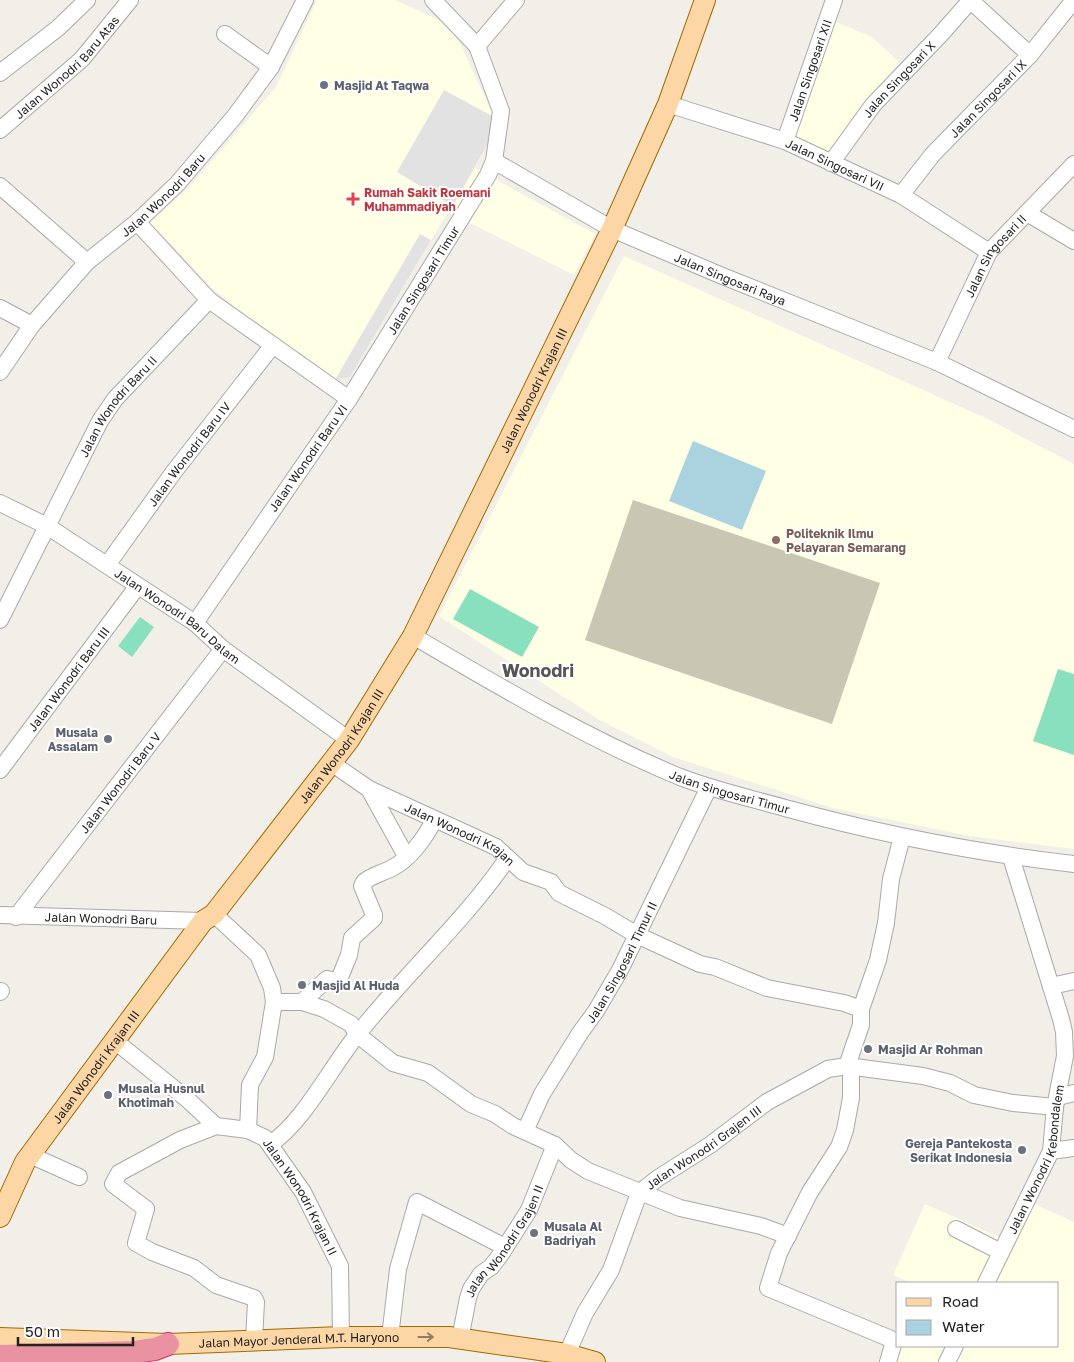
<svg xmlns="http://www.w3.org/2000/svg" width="1074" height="1362" viewBox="0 0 1074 1362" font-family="'Golos Text',sans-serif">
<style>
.education{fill:#ffffe5}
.construction{fill:#c7c7b4}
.pitch{fill:#88e0be}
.parking{fill:#e2e2e2}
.water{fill:#aad3df}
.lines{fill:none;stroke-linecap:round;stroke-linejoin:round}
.minor-casing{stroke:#a9a9a9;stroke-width:18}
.major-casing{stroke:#a06b00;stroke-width:22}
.highway-casing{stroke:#dc2a67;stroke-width:24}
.minor{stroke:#fff;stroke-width:16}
.major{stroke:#fcd6a4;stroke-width:20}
.highway{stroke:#e892a2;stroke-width:22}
.oneway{stroke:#8f7c63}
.worship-dot{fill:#6b7280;stroke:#fff;stroke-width:2}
.health-dot{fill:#e0444e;stroke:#fff;stroke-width:2}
.education-dot{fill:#8d6e63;stroke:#fff;stroke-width:2}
.labels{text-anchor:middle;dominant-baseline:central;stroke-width:4;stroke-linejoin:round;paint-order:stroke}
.street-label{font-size:12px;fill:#222;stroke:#fff}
.worship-label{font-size:12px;font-weight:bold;fill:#5b616d;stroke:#fff;text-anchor:start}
.health-label{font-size:12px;font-weight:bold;fill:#be3a42;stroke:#fff;text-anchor:start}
.education-label{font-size:12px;font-weight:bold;fill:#785e54;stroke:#fff;text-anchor:start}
.district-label{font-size:18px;font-weight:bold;fill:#555;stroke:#fff}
</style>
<rect width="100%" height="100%" fill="#f2efe9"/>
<path class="education" d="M317,0h78l57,26 42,91 -7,28 -12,23 120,66 -21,41 -126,-63 -98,165 -15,3 -70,-48 -54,-45 -61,-65 39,-35 87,-100z
M832,20l40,17 27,25 -65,95 -45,-19z
M624,256l364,163 86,45v385l-105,-13 -136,-28 -160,-51 -75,-38 -159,-103z
M1021,1198l53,24v140h-183l8,-16h159v-63h-146l-19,-8 32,-71 76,34z"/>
<path class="construction" d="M633,500l247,83 -48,141 -247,-84z"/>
<path class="pitch" d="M470,589l69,38 -17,30 -69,-38z
M140,617l14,10 -22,30 -14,-11z
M1058,669l16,5v81l-41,-14z"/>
<path class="parking" d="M444,90l50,27 -7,28 -34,61 -56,-34z
M420,234l11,6 -81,137 -15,3z"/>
<path class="water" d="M693,441l73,30 -24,59 -73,-29z"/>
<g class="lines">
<defs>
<g id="minor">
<path id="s1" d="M433,0l44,46 24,65 -7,50 118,68 108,46 217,87 137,67"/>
<path d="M970,0l60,55"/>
<path d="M225,34l46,33"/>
<path d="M477,46l39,-46"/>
<path d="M0,73l58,-45 29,-28"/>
<path id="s2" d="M668,104l117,37 116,54 88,57"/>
<path id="s3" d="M0,130l82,-71 48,-59"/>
<path id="s4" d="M785,141l49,-141"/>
<path id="s5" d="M831,163l42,-58 68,-71 30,-34"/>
<path d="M0,186l87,76"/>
<path id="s6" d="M901,195l32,-41 97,-99 44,-55"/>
<path d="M1027,213l47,28"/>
<path d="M137,222l72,78 140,99 -154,224"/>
<path d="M0,308l32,17"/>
<path id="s7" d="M937,362l52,-110 85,-88"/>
<path id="s8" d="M0,372l32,-47 55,-63 50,-40 40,-38 58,-68 36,-49 34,-67"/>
<path id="s9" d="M349,399l139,-224 6,-14"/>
<path id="s10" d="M0,503l47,23 148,97 28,26 126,91"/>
<path id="s11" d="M107,565l66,-92 100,-128"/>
<path id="s12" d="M0,620l100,-199 15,-22 94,-99"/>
<path id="s13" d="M413,636c87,51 173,102 267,141 34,13 70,21 105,31 95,26 191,45 289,56"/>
<path id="s14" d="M330,762l39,27 127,58 27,25 28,10 8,11 46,23 32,19 63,29 15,3 52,21 77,15 17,6"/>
<path id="s15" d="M0,770l137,-183"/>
<path d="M369,789l37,67"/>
<path d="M214,914l44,41 14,33 2,14 -9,55 -15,28 -2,45"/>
<path id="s16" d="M0,915l203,6"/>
<path id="s17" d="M16,917l207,-268"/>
<path d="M1051,986l23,-5"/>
<path d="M0,992l1,-1"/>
<path d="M274,1002h28l25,-23 11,3 11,-27 3,-17 22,-20v-3l-12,-29 2,-4c8,-7 19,-9 28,-14 18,-9 33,-30 42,-48"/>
<path d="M302,1002l22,7 27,15 6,10 36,29 35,10 43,31 24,10 18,12 42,19 16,15 17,11 92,37 81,18 27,10"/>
<path d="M115,1041l72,58 29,27"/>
<path d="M847,1066l76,10 27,7 24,12 39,8 42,4"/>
<path d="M851,1068v30l-6,32 -6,17 -29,45 -31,61 -11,35 123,51 2,6 -5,17"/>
<path d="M1058,1097l16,-4"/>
<path id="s18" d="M525,1131l17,-37 38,-61 16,-22 24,-41 89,-183"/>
<path d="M270,1144c33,-21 61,-77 87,-109 47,-60 107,-113 150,-176"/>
<path d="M1051,1151l23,-3"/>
<path d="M30,1155l49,22"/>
<path d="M956,1229l45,23"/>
<path id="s19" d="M986,1283l65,-132 4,-44 10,-51 -1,-24 -3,-13 -50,-162"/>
<path d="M390,1337l8,-68 19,-67 88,45"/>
<path id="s20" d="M460,1339l8,-41 3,-9 10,-15 10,-7 10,-13 28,-44 26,-65"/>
<path id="s21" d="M254,1340l2,-38 -2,-4 -38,-13 -22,-17 -42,-16 -16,-9 10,-34 -33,-25 6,-11 61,-33 36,-14 32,4 17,8 38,54 37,74 1,71"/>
<path id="s22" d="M567,1354l18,-41 26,-43 28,-77 19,-15 52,-33 57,-43 61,-33 19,-3 14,-41v-16l17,-49 8,-37 5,-44 11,-42"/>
<path d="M947,1362l8,-16"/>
</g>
<g id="major">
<path id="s23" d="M0,1217l25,-55 178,-241 11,-7 135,-174 64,-104 199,-407 56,-125 37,-104"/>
<path id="s24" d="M0,1338l168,6 173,-7h108l118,17 28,8"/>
</g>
<path id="highway" d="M0,1356l135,-4 20,-3 13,-5"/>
</defs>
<use href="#minor" class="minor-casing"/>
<use href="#major" class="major-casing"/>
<use href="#highway" class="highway-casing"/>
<use href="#minor" class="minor"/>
<use href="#major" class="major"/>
<use href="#highway" class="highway"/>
</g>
<defs><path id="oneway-shaft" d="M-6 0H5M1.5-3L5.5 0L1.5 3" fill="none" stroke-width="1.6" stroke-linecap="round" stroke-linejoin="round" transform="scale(1.25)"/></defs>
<use class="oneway" href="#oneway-shaft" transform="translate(426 1337)"/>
<g class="worship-dot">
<circle cx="324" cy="85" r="5"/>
<circle cx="108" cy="739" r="5"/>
<circle cx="302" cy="985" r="5"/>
<circle cx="868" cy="1049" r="5"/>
<circle cx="108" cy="1095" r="5"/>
<circle cx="1022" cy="1150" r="5"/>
<circle cx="534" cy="1233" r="5"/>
</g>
<path class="health-dot" d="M350.5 191.5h5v5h5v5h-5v5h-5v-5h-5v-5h5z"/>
<circle class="education-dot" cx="776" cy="540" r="5"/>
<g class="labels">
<g class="street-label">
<text stroke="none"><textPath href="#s3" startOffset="92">Jalan Wonodri Baru Atas</textPath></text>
<text stroke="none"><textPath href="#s4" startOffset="75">Jalan Singosari XII</textPath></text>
<text stroke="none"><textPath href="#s5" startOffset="108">Jalan Singosari X</textPath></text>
<text stroke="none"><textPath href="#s6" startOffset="130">Jalan Singosari IX</textPath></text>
<text stroke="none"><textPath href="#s2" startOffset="178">Jalan Singosari VII</textPath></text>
<text stroke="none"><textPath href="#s8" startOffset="242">Jalan Wonodri Baru</textPath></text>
<text stroke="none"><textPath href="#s7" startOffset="122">Jalan Singosari II</textPath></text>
<text stroke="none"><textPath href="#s1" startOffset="448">Jalan Singosari Raya</textPath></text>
<text stroke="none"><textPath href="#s9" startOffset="140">Jalan Singosari Timur</textPath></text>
<text stroke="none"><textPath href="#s23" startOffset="989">Jalan Wonodri Krajan III</textPath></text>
<text stroke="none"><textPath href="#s12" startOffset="245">Jalan Wonodri Baru II</textPath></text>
<text stroke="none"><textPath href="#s11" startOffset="138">Jalan Wonodri Baru IV</textPath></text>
<text transform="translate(308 458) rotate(-55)">Jalan Wonodri Baru VI</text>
<text stroke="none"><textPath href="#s10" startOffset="211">Jalan Wonodri Baru Dalam</textPath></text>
<text stroke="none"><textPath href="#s15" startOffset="114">Jalan Wonodri Baru III</textPath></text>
<text stroke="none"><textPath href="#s23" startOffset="584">Jalan Wonodri Krajan III</textPath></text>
<text stroke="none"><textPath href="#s17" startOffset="170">Jalan Wonodri Baru V</textPath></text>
<text stroke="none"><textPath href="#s13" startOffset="354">Jalan Singosari Timur</textPath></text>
<text stroke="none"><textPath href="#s14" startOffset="149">Jalan Wonodri Krajan</textPath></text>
<text stroke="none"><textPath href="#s16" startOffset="101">Jalan Wonodri Baru</textPath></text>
<text stroke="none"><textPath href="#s18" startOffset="195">Jalan Singosari Timur II</textPath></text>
<text stroke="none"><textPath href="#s23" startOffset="179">Jalan Wonodri Krajan III</textPath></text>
<text stroke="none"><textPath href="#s22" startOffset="256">Jalan Wonodri Grajen III</textPath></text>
<text stroke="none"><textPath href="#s19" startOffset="135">Jalan Wonodri Kebondalem</textPath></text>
<text stroke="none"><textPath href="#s21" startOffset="491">Jalan Wonodri Krajan II</textPath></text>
<text stroke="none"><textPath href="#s20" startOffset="110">Jalan Wonodri Grajen II</textPath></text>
<text stroke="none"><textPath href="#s24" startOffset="299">Jalan Mayor Jenderal M.T. Haryono</textPath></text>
</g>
<g class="worship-label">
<text x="334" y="85">Masjid At Taqwa</text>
<text x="98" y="732" text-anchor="end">Musala<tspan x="98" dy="14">Assalam</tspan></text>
<text x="312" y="985">Masjid Al Huda</text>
<text x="878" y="1049">Masjid Ar Rohman</text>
<text x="118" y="1088">Musala Husnul<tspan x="118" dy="14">Khotimah</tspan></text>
<text x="1012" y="1143" text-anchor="end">Gereja Pantekosta<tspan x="1012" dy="14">Serikat Indonesia</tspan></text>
<text x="544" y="1226">Musala Al<tspan x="544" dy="14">Badriyah</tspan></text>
</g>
<g class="health-label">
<text x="364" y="192">Rumah Sakit Roemani<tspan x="364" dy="14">Muhammadiyah</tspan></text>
</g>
<g class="education-label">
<text x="786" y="533">Politeknik Ilmu<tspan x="786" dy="14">Pelayaran Semarang</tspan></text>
</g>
<g class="district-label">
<text x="538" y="670">Wonodri</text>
</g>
</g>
<rect x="896" y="1282" width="162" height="65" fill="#ffffff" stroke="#a7a7a7"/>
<rect x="906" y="1298" width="25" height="8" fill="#fcd6a4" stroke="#a7a7a7"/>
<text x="942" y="1307" font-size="15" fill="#222222">Road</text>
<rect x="906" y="1320" width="25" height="15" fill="#aad3df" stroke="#a7a7a7"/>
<text x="942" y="1332" font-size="15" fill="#222222">Water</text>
<path d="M18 1337v8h115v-8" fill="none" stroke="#222222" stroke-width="2.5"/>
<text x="25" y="1337" font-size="15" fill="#222222" stroke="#ffffff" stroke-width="4" paint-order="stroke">50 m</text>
</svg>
